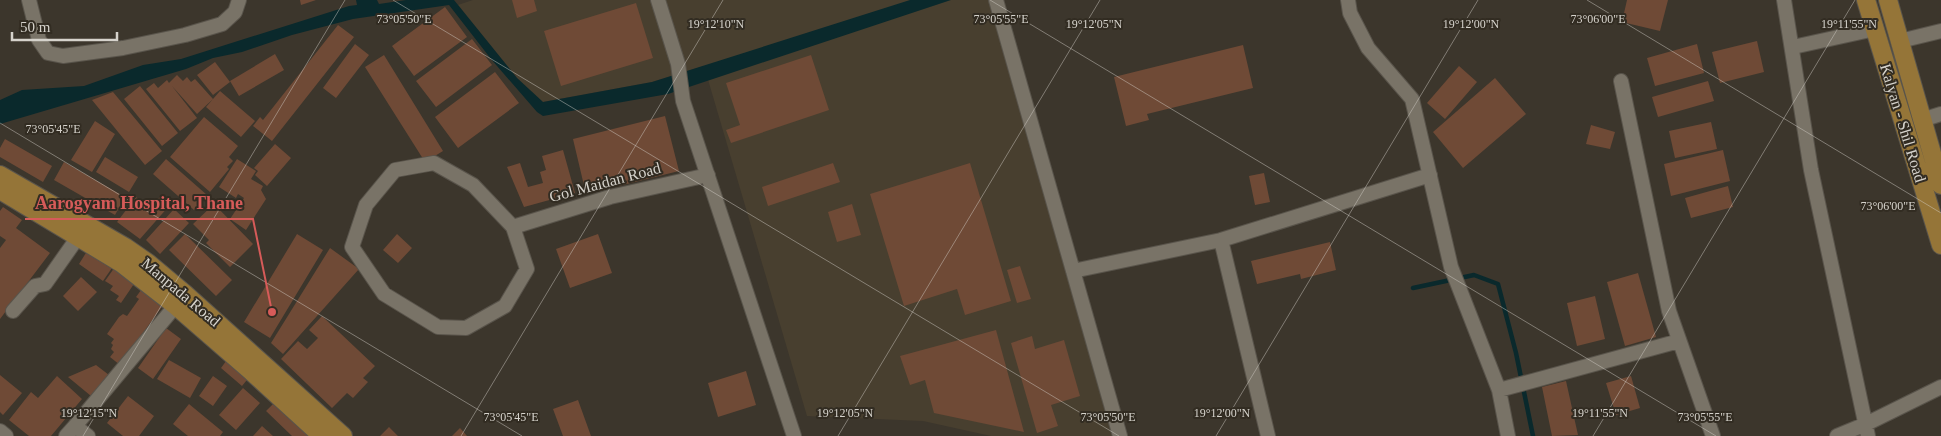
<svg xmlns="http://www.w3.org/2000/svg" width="1941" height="436" viewBox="0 0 1941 436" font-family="'Times New Roman',serif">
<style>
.built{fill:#483f2f}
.water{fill:#0a292c}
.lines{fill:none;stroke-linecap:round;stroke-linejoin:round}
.stream{stroke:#0a292c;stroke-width:4.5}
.building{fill:#6f4a36}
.minor-casing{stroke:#59544b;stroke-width:16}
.major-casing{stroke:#59544b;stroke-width:20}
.minor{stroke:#797367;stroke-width:14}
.major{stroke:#957538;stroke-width:18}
.ticks{fill:none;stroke:#d6d3cc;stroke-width:1;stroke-opacity:0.45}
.labels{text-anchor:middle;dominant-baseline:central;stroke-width:4;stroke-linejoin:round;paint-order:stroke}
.street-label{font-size:16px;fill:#d6d3cc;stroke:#322c22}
.ticks-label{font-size:12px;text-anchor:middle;fill:#d6d3cc;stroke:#322c22;stroke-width:4;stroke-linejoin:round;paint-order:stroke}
.leader{fill:none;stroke:#d65b59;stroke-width:2}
.callout-dot{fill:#d65b59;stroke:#322c22;stroke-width:2}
.callout-label{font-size:18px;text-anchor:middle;font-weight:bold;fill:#d65b59;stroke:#322c22;stroke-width:4;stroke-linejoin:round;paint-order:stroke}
</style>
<rect width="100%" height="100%" fill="#3c362c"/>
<path class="built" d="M473,0h517l122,436h-121l-68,-15 -116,-5 -103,-350 -52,16 -109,20 -26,-24 -59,-73z"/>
<path class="water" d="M356,0h21l2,4 27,-4h48l63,78 26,24 109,-20 258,-82h41l-283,94 -125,22 -6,-4 -46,-53 -42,-54 -96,14 -61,16 -50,17 -29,6 -27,11 -186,55v-24l22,-10 62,-4 59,-21 38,-6 168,-53 8,-1z"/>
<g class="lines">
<path class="stream" d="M1413,288l61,-13 24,9 18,69 17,83"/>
</g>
<path class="building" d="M300,0h16l-15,5z
M512,0h22l3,11 -20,7z
M1627,0h41l-8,31 -38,-9z
M636,3l17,55 -92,28 -17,-55z
M445,7l22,30 -53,39 -22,-30z
M338,25l16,12 -82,104 -19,-15 7,-9 3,3z
M472,39l20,26 -56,42 -20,-26z
M1757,41l7,31 -44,11 -8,-31z
M355,44l14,11 -33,43 -13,-10z
M1697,44l7,29 -49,13 -8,-28z
M1243,45l10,43 -106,26 2,6 -23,6 -12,-49z
M275,54l9,16 -45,26 -9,-15z
M384,55l59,96 -18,11 -60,-95z
M811,55l18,55 -98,33 -5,-13 14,-5 -14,-42z
M215,62l15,20 -17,13 -16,-20z
M1459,66l18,16 -32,37 -18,-16z
M495,72l24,31 -61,45 -23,-31z
M177,75l6,6 4,-4 4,5 4,-3 18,20 -16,15 -25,-28 25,32 -17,13 -34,-42 8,-6 4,5 9,-8 2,3z
M1495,78l31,36 -63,54 -30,-36z
M1708,81l6,20 -56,16 -6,-20z
M140,86l38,47 -16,13 -38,-47z
M220,91l35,30 -14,16 -35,-30z
M113,92l49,59 -17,14 -53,-65z
M665,116l14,55 -93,23 -13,-55z
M204,117l34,29 -9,11 4,4 -6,6 2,2 -19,23 -40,-35z
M95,121l20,13 -23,38 -21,-12z
M1711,122l6,27 -42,9 -6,-27z
M1591,125l24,7 -5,17 -24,-5z
M5,139l47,27 -9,16 -43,-25v-9z
M275,144l16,14 -24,28 -12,-11 3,-4 -4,-3z
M563,150l12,43 -51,14 -17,-40 13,-4 8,24 15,-4 -3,-11 6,-2 -4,-14z
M1723,150l7,31 -59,15 -7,-32z
M105,157l33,20 -9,15 -33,-20z
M166,159l41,36 -13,15 -41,-36z
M237,159l19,12 -5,8 12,7 -2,4 5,9 -20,31 -16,-11 14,-21 -6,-4 -2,4 -17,-11z
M64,162l61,35 -10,18 -61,-35z
M833,163l7,19 -72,24 -6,-19z
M970,163l41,138 -46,14 -8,-26 -53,17 -34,-112z
M1264,173l6,29 -15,3 -6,-29z
M1728,186l5,21 -42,11 -6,-20z
M136,197l13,12 11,-12 9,9 -29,33 -23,-17z
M214,204l39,40 -23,23 -24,-24 3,-3 -16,-16z
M852,204l9,31 -24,7 -9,-30z
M3,207l19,13 -6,8 34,25 -50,66v-71l6,-8 -6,-4v-25z
M174,209l15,14 -29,31 -14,-14z
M185,234l47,46 -16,16 -47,-46z
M297,234l26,16 -53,88 -26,-16z
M397,234l15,14 -14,15 -15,-13z
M598,234l14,39 -42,15 -14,-39z
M1330,242l6,28 -35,9 -1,-5 -43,10 -6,-23z
M89,248l25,17 -11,16 -24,-17z
M330,248l29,21 -76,85 -12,-11z
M117,264l21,14 -17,25 -5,-3 3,-4 -9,-6 3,-4 -8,-5z
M1020,266l11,33 -14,4 -10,-33z
M1638,273l18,64 -31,9 -18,-64z
M81,277l16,15 -19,19 -15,-15z
M144,286l22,15 -46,64 -10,-8 4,-5 -3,-3 2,-4 -2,-2 3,-4 -7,-5 12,-17 4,-3 4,2 12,-17 -3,-2z
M1595,296l10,43 -28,7 -10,-43z
M322,316l53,50 -12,12 5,4 -15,16 -6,-5 -15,15 -51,-49 17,-18 9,8 11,-11 -9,-8z
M166,328l15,11 -28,40 -15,-11z
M996,330l28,102 -90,-19 -9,-33 -15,5 -10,-29z
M1032,336l3,13 29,-9 16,56 -29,9 7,21 -21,7 -26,-90z
M229,357l22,18 -9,11 -21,-18z
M169,360l32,18 -11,20 -33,-19z
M96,365l13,10 -18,21 -23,-19z
M746,371l10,34 -38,12 -10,-34z
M0,375l22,18 -19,22 -3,-3z
M57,376l25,23 -31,37h-22l-20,-16 22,-28 7,6z
M213,376l14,10 -14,20 -14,-10z
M1631,376l9,32 -24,7 -10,-32z
M1566,381l12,54 -26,1 -10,-49z
M243,388l17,15 -24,27 -17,-15z
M128,396l26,20 -15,20h-16l-16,-13z
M278,399l40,37h-26l-26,-25z
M578,400l13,36h-28l-10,-27z
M189,404l34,28 -3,4h-32l-15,-12z
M262,426l11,10h-20z
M389,427l9,9h-18z
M460,428l7,8h-15z"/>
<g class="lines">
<defs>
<path id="minor" d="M29,0l10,40 9,13 15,3 60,-8 62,-13 37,-11 13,-12 4,-12
M658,0l20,64 5,37 111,335
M996,0l124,436
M1348,0l2,13 18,35 44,51 39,168 48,123 9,46
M1784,0l27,170 57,266
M1900,41l41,-10
M1793,47l82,-18
M1621,81l48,230 44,125
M1922,120l19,-6
M513,227l14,42 -22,37 -39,22 -28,-1 -54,-33 -32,-47 14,-42 29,-35 39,-7 39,22 40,42 97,-30 98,-22
M1221,240l209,-65
M1073,271l148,-31 47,196
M13,311l22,-25 10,-2 38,-54
M1499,390l180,-49
M0,431l6,5
M66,436l9,-10
M88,436l-13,-10 107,-128
M1837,436l29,-12 75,-37"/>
<path id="major" d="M1866,0l75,245
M1888,0l53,185
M0,175l125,72 23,16 37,31 158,142
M0,190l121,73 55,43 76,66 70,64"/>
</defs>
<use href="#minor" class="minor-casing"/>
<use href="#major" class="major-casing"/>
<use href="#minor" class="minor"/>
<use href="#major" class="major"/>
</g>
<path class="ticks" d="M393,0l726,436M990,0l726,436M1587,0l354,213M0,123l522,313M83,436l262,-436M461,436l262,-436M838,436l262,-436M1216,436l262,-436M1593,436l262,-436"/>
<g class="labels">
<g class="street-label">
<text transform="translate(1903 123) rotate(73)">Kalyan - Shil Road</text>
<text transform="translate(605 182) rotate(-15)">Gol Maidan Road</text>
<text transform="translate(181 292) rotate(40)">Manpada Road</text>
</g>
</g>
<g class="ticks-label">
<text x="404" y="23">73°05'50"E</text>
<text x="1001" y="23">73°05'55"E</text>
<text x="1598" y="23">73°06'00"E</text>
<text x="716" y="28">19°12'10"N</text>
<text x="1094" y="28">19°12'05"N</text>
<text x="1471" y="28">19°12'00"N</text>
<text x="1849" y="28">19°11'55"N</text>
<text x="53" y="133">73°05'45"E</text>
<text x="1888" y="210">73°06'00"E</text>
<text x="89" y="417">19°12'15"N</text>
<text x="845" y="417">19°12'05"N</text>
<text x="1222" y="417">19°12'00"N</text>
<text x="1600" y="417">19°11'55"N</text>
<text x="511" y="421">73°05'45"E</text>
<text x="1108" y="421">73°05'50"E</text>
<text x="1705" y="421">73°05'55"E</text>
</g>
<path class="leader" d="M272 312L253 219H25"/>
<circle class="callout-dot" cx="272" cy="312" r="5"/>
<g class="callout-label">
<text x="139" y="209">Aarogyam Hospital, Thane</text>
</g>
<path d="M12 32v8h105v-8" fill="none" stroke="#d6d3cc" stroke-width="2.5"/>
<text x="20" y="32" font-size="15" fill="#d6d3cc" stroke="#322c22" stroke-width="4" paint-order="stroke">50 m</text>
</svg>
